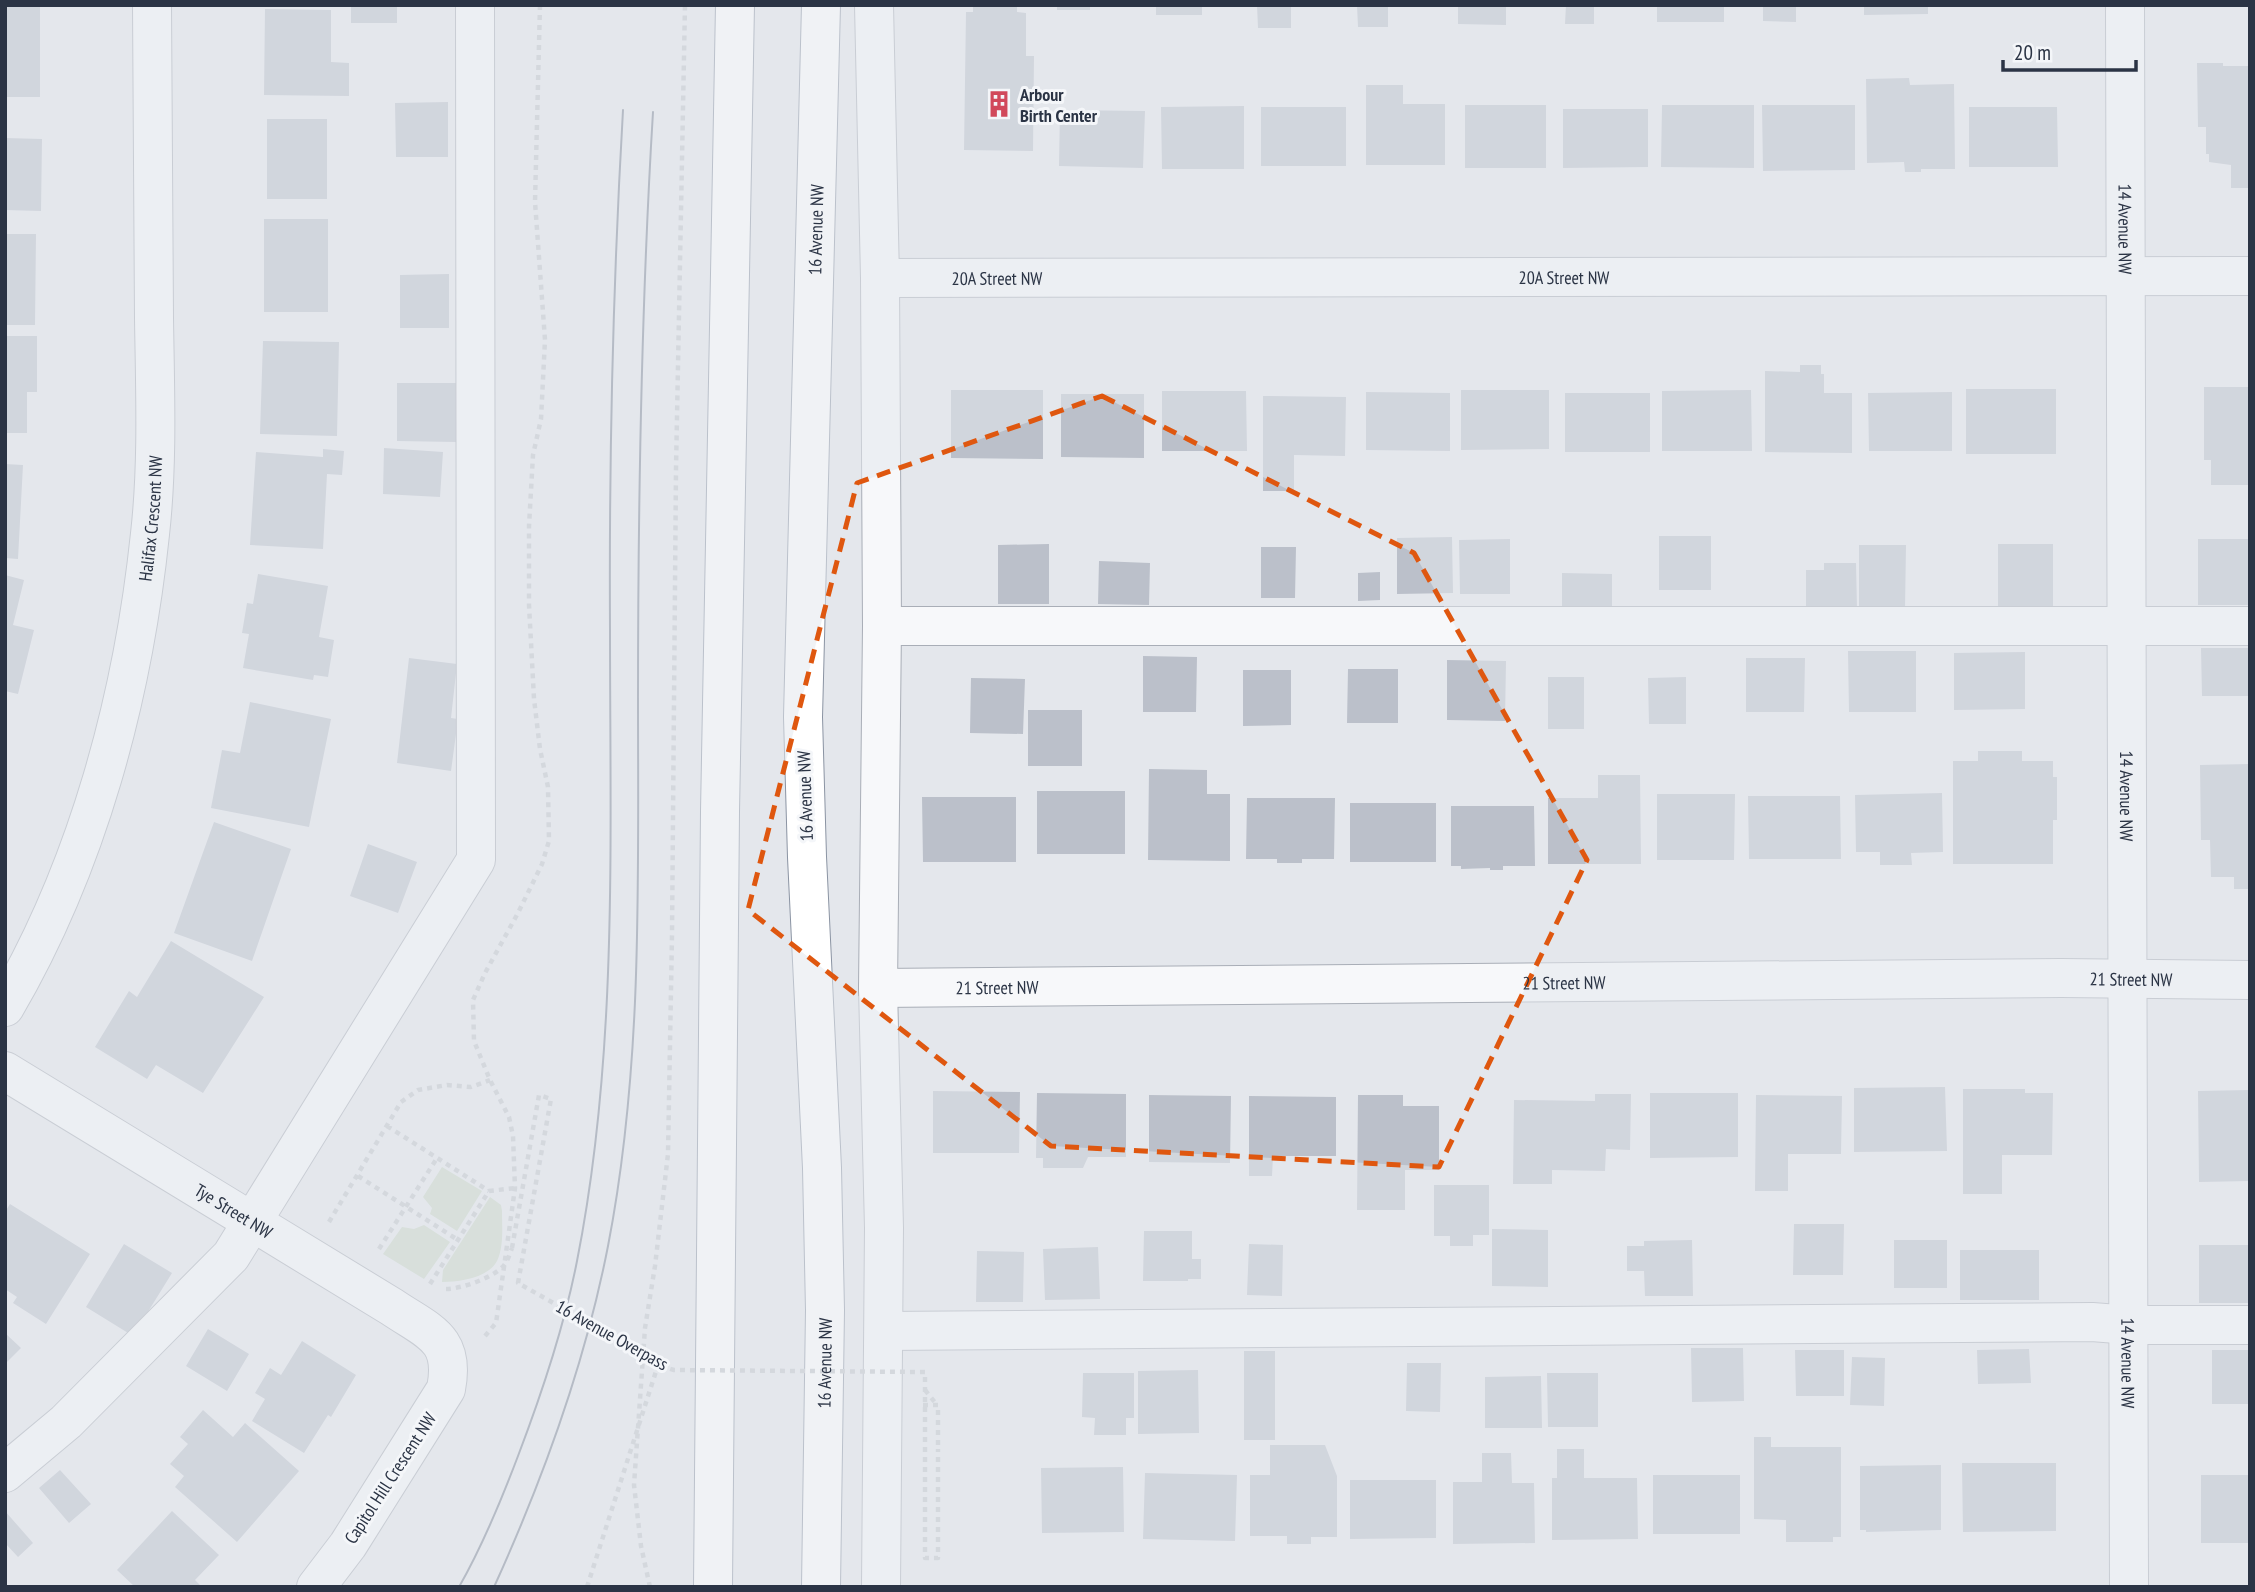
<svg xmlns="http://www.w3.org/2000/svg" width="2255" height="1592" viewBox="0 0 2255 1592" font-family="'PT Sans Narrow',sans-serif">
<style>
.green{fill:#c9d6c5}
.building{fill:#bbc0ca}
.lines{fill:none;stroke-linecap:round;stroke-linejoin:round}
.minor-casing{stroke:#a9aeb7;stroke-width:40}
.highway-casing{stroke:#8b94a3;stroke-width:40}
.path{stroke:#c2c5cb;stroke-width:4.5;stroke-dasharray:5 5;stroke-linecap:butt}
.minor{stroke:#f7f8fa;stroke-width:38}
.highway{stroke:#fff;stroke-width:38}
.tram{stroke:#7d8696;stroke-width:2}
.path-bridge{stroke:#c2c5cb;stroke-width:4.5;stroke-dasharray:5 5;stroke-linecap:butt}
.marked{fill:none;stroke:#df570f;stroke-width:5;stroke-dasharray:14 9;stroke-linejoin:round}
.labels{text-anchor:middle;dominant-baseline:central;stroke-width:6;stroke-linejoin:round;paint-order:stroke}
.poi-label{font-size:18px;font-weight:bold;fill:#2b3445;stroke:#f4f6f9;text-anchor:start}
.street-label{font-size:18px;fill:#2b3445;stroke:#f4f6f9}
</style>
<rect width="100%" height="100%" fill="#e4e7ec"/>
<path class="green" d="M442,1167l40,24 -25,40 -27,-17 2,-6 -9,-11z
M490,1197l11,8 1,6c0,15 2,36 -5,50 -9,17 -38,21 -55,21l1,-12z
M424,1225l26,17 -26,37 -41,-25 19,-27 12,2z"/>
<path class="building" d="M351,5h46v18h-46z
M973,5h44v7l9,1v43h8l-1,95 -69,-1 2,-138h7z
M1057,5h33v5h-33z
M1156,5h46v10h-46z
M1257,5h34v23h-33z
M1357,5h31v22h-30z
M1458,5h48v20l-48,-1z
M1566,5h28v19h-29z
M1657,5h67v17h-67z
M1763,5h33v17l-33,-1z
M1864,5h64v9l-64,1z
M5,7h35v90h-35z
M265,9l66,1v52l18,1v33l-85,-1z
M2197,63h26v3h27v122h-19v-23l-22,-3v-8h-3v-27h-8z
M1909,78l1,7 44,-1 1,85h-34v3h-16l-1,-10 -37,1 -1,-84z
M1366,85h37v19h42v61h-79z
M448,102v55h-52l-1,-54z
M1465,105h81v63h-81z
M1662,105h92v63l-93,-1z
M1762,105h93v65l-92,1z
M1244,106v63h-82l-1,-62z
M1261,107h85v59h-85z
M1969,107h88l1,60h-89z
M1563,109h85v58l-85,1z
M1060,110l85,1 -2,57 -84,-2z
M267,119h60v80h-60z
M5,138l37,1 -1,72 -36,-1z
M264,219h64v93h-64z
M5,234h31l-1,91h-30z
M449,274v54h-49v-53z
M5,336h32v56h-10v41h-22z
M263,341l76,1 -2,94 -77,-2z
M1800,365h21v9h3v19h28v60l-87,-1v-81l35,1z
M397,383h59v59l-59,-1z
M2204,387h46v98h-39v-25h-7z
M1966,389h90v65h-90z
M951,390h92v69l-92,-1z
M1461,390h88v59l-88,1z
M1751,390l1,61h-90v-60z
M1162,391h84l1,60h-85z
M1366,392l84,1v58l-84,-1z
M1952,392v59h-83l-1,-58z
M1565,393h85v59h-85z
M1061,394h83v64l-83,-1z
M1263,396l83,1 -1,59 -51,-1v36h-31z
M384,448l59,4 -3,45 -57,-3z
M323,449l21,2 -2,24 -15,-1 -4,75 -73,-4 6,-93 67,5z
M5,464l18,1 -5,94 -13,-1z
M1659,536h52v54h-52z
M1452,537l1,56 -56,1v-56z
M1510,539v55h-50l-1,-54z
M2198,539h52v66h-52z
M1049,544v60h-51v-59z
M1998,544h55v63h-55z
M1859,545h47l-1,64 -46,-1z
M1261,547h35l-1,51h-34z
M1099,561l51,2 -1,42 -51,-1z
M1824,563h32l1,46h-51v-39h18z
M1380,572v28l-22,1v-28z
M1562,573l50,1v33l-50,-1z
M258,574l70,12 -9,51 15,3 -6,37 -14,-2 -1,5 -70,-12 6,-34 -7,-1 5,-30 6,1z
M5,575l19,5 -11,45 21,5 -16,64 -13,-3z
M2201,648h49v48h-48z
M1848,651h68v61h-67z
M2025,652v57l-71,1v-57z
M1143,656l54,1 -1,55h-53z
M409,658l48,6 -6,54 7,1 -7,52 -54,-8z
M1746,658h59l-1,54h-58z
M1447,660l59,1 -1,60 -58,-1z
M1348,669h50v54h-51z
M1243,670h48v55l-48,1z
M1548,677h36v52h-36z
M1686,677v47h-37l-1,-46z
M971,678l54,1 -2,55 -53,-1z
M250,702l81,17 -22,108 -98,-19 11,-58 18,3z
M1028,710h54v56h-54z
M1978,751h44v10h31v16h4v43h-4v44h-100v-103h25z
M2250,764v125h-16v-12h-23l-1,-37h-9l-1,-75z
M1149,769l58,1v24h23v67l-82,-1z
M1598,775h42l1,89h-93v-66h50z
M1037,791h88v63h-88z
M1942,793l1,59 -32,1 1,12h-32v-13h-24l-1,-57z
M1657,794h78l-1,66h-77z
M1748,796h92l1,63h-92z
M922,797h94v65h-93z
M1247,798h88l-1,61h-32v4h-25v-4h-31z
M1350,803h86v59h-86z
M1451,806h83l1,60h-32v4h-13v-2l-29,1v-3h-10z
M214,822l77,27 -39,112 -78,-28z
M368,844l49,18 -19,51 -48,-17z
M171,941l93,56 -61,96 -47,-28 -9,14 -52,-32 34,-56 8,6z
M1945,1087l2,64 -93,1v-64z
M1963,1089h62v4h28l-1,62h-50v39h-39z
M2250,1090v91l-51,1 -1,-91z
M933,1091l87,1 -1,61h-86z
M1037,1093l89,1v63h-38l-5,11h-40v-10h-7z
M1650,1093h88v64l-88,1z
M1595,1094h36l-1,56 -24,-1 -1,22 -53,-1v14h-39l1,-84 81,1z
M1149,1095l82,1 -1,67 -81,-1z
M1358,1095h45v11h36v64h-34v40h-48z
M1756,1095l86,1 -1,58h-53v37h-33z
M1249,1096l87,1v59h-63l-1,20h-23z
M1434,1185h55v50h-16v11h-23v-10h-16z
M10,1204l80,50 -44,70 -33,-21 4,-6 -12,-8v-77z
M1794,1224h50l-1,51h-50z
M1492,1229l56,1v57l-56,-1z
M1144,1231h48v28h9v20h-13v2h-45z
M1692,1240l1,56h-48l-1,-25h-17v-25h17v-5z
M1894,1240h53v48h-53z
M124,1244l48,29 -39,63 -47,-29z
M1249,1244l34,1 -1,51 -35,-1z
M2199,1245h51v58h-51z
M1098,1247l2,52 -55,1 -2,-51z
M1960,1250h79v50h-79z
M977,1251l47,1 -1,50h-47z
M208,1329l41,25 -22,37 -41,-25z
M5,1333l16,15 -16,16z
M302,1341l54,34 -25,42 -3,-2 -24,38 -52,-32 13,-22 -10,-6 15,-25 11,7z
M1691,1348h52l1,53 -52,1z
M2029,1349l2,34 -53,1 -1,-34z
M1795,1350h49v46h-48z
M2212,1350h38v54h-38z
M1244,1351h31v89h-31z
M1852,1357l33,1 -1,48 -34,-1z
M1407,1363h34l-1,49 -34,-1z
M1198,1370l1,63 -61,1v-63z
M1083,1373h51v45h-8v17h-32l1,-17 -13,-1z
M1547,1373h51v54h-50z
M1541,1376l1,52h-57v-51z
M203,1410l30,27 12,-14 54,48 -62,71 -62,-55 9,-11 -14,-12 18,-20 -8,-7z
M1754,1437h17v10h70v90h-8v5h-47v-22l-32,-1z
M1270,1445h55l12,31v61h-26v7h-24v-8h-37v-61h20z
M1557,1449h27v29h53l1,61 -86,1v-62h5z
M1482,1453h29l1,30h22l1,60 -82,1v-62h29z
M1962,1463h94v68l-93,1z
M1941,1465v65l-75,2v-2h-6v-64z
M1123,1467l1,65 -82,1 -1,-65z
M60,1470l31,34 -22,19 -30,-35z
M1145,1473l92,2 -2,66 -92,-2z
M1653,1475h87v59h-87z
M2201,1475h49v68h-49z
M1350,1480h86v58l-86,1z
M5,1511l28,32 -15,14 -13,-14z
M172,1511l47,44 -24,25 7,7h-67l-18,-17z"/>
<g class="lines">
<defs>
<g id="minor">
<path d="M874,5l6,273 2,348 -4,362 6,240 -3,359"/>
<path id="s1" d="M2125,5l4,1582"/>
<path id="s2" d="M880,278l1370,-2"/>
<path d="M882,626h1368"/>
<path id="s3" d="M878,988l1183,-10 189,2"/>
<path id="s4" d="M5,1007c83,-142 128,-310 145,-473 8,-71 5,-145 4,-216 0,-105 -1,-209 -2,-313"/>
<path id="s5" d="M5,1071l387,236c37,25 64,31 54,82l-98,156 -32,42"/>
<path d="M884,1331l1208,-9 38,3h120"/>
<path d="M5,1473l61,-51 165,-166 245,-396 -1,-855"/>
</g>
<g id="highway">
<path d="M713,1587l7,-775 15,-807"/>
<path id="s6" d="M821,1587l4,-277 -3,-142 -15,-311 -4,-140 18,-712"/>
</g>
</defs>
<use href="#minor" class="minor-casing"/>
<use href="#highway" class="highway-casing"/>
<path class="path" d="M387,1126l102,65
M358,1176l100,64
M329,1222l72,-120 17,-12 29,-5 24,2 19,-7
M379,1249l58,-91
M430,1284l59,-93 26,-3
M446,1289c15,0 50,-12 59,-25 3,-4 5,-11 7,-16
M485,1336l11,-13 8,-56 11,-79 -2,-52 -4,-19 -19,-37 -16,-39 -1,-41 12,-27 33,-60 24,-49 7,-23 -1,-54 -8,-38 -6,-50 -5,-94v-79l4,-71 8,-36 4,-79 -10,-138 5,-197
M925,1390l12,15
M923,1405h15v44
M650,1587l-9,-41 -7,-61 11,-157 10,-62 13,-112 4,-219 4,-466 9,-464"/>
<use href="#minor" class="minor"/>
<use href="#highway" class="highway"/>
<path class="tram" d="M459,1587c24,-42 42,-86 59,-131 24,-63 46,-128 59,-195 41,-207 33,-420 33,-631 -1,-174 3,-347 13,-520
M494,1587c50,-110 91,-223 114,-341 35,-180 30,-366 30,-548 0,-195 3,-390 15,-586"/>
<path class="path-bridge" d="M512,1248l27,-153 12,4 -33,184 108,61 32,21 16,5 251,2v186h13v-109
M587,1587l71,-222"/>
</g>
<path d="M0 0H2255V1592H0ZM1102,396l312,157 173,307 -148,307 -388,-21 -303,-236 109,-427z" fill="#e4e7ec" fill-opacity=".55" fill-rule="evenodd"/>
<path class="marked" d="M1102,396l312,157 173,307 -148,307 -388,-21 -303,-236 109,-427z"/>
<defs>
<symbol id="building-bare" viewBox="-9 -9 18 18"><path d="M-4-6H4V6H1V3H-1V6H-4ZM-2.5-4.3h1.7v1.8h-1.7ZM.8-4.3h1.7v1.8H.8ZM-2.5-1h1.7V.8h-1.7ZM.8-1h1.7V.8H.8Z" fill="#d1495b" stroke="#f4f6f9" stroke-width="2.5" paint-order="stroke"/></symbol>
</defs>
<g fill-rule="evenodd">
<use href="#building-bare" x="980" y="85" width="38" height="38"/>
</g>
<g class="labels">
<g class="poi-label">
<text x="1020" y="94">Arbour<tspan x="1020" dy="21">Birth Center</tspan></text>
</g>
<g class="street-label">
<text stroke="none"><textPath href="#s6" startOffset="1358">16 Avenue NW</textPath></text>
<text stroke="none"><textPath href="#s1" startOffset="224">14 Avenue NW</textPath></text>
<text stroke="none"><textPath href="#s2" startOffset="117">20A Street NW</textPath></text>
<text stroke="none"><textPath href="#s2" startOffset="684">20A Street NW</textPath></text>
<text stroke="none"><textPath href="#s4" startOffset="514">Halifax Crescent NW</textPath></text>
<text transform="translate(805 796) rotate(-92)">16 Avenue NW</text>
<text stroke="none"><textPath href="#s1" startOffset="791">14 Avenue NW</textPath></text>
<text stroke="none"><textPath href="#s3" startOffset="1253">21 Street NW</textPath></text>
<text stroke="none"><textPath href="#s3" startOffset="686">21 Street NW</textPath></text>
<text stroke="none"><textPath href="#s3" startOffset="119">21 Street NW</textPath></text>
<text stroke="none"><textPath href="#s5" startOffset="268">Tye Street NW</textPath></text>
<text transform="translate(612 1335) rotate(29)">16 Avenue Overpass</text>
<text stroke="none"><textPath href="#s6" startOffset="224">16 Avenue NW</textPath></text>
<text stroke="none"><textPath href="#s1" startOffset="1358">14 Avenue NW</textPath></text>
<text transform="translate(390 1478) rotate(-57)">Capitol Hill Crescent NW</text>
</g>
</g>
<rect width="2255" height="1592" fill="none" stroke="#2b3445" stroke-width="14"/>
<path d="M2003 60v10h133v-10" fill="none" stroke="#2b3445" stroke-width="3.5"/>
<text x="2014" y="60" font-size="21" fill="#2b3445" stroke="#f4f6f9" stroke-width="5" paint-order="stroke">20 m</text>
</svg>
